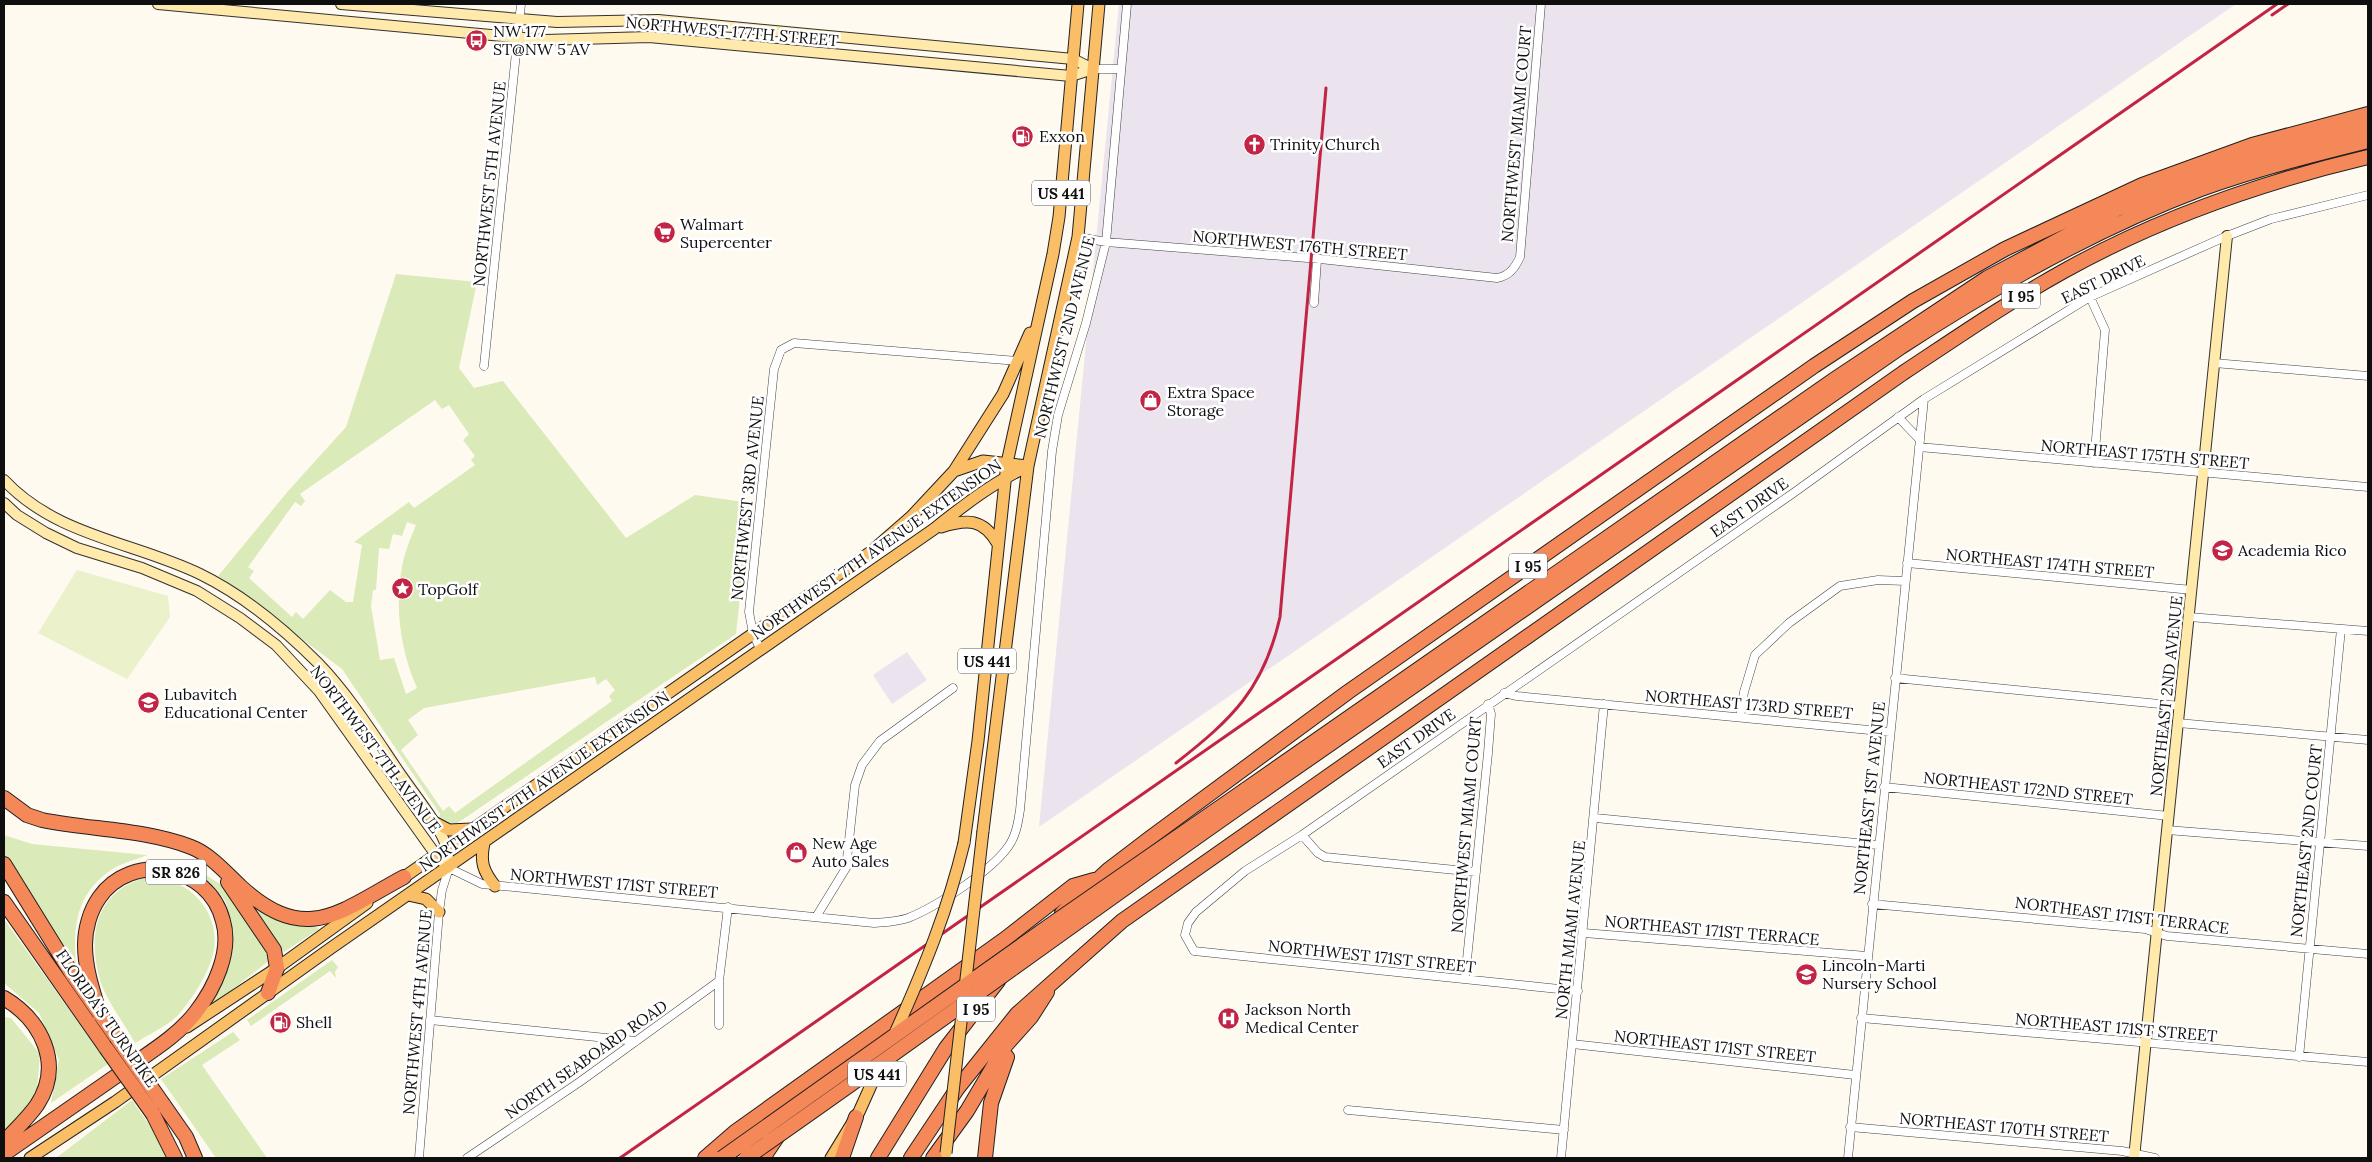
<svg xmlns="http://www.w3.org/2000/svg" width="2372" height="1162" viewBox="0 0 2372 1162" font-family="Lora,serif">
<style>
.industrial{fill:#ebe3ed}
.green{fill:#daeab9;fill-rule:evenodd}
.pitch{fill:#eaf1cb}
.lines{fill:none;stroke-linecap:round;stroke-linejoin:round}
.street-casing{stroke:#424242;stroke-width:9}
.secondary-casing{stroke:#313131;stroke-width:12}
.primary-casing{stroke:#202020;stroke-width:13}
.highway-casing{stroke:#202020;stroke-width:16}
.street{stroke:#fff;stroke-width:8}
.secondary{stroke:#ffe9ab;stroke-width:10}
.primary{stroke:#fabf66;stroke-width:11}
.highway{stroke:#f58858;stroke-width:14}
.rail{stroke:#c12444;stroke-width:3}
.primary-bridge-casing{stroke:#202020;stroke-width:13;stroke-linecap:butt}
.highway-bridge-casing{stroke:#202020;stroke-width:16;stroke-linecap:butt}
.primary-bridge{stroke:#fabf66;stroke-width:11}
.highway-bridge{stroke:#f58858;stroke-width:14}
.labels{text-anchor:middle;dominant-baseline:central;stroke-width:5;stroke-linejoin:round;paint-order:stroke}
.shield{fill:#fff;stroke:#575757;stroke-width:1}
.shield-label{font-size:15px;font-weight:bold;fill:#0f0f0f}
.poi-label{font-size:16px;fill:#0f0f0f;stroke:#fff;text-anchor:start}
.street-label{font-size:16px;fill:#0f0f0f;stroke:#fff}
</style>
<rect width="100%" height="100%" fill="#fffaf0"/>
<path class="industrial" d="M1119,4h1117l-1197,823z
M907,652l20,28 -35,24 -19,-29z"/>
<path class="green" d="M396,274l81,8 -18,86 15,20 29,-7 123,157 69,-43 55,8 -14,131 -280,190 -7,1 -10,-6 1,-5 -98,-145 -124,-93 71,-86 57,-63zM435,400l7,9 7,-4 20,29 -6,6 12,16 -4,4 4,5 -61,43 -5,-6 -55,40 8,3 -9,57h-7l-16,-12 -27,29 -7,-7 -4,5 -43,-39 5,-7 -6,-4 47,-65 6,4 4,-5 -5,-7zM407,522l9,3c-4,10 -8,19 -11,29 -12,43 -6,94 12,134l-11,6 -12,-36 -14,2 -9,-54 2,-16h3l3,-42 10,1 4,-15 9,2zM595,677l2,8 9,-6 9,11 -6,6 3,5 -157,112 -6,-7 -6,5 -42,-61 17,-15 -10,-15 16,-12z
M4,835l28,9 115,11c-11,5 -26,8 -36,15 -35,24 -38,56 -35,95l-72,-102z
M188,864l37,23 46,72 -62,49 19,-39 4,-41 -6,-26 -13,-17z
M144,878c6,1 13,0 19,1 33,7 56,37 51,70 -4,23 -20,47 -34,64 -9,11 -32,22 -45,30 -9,-17 -28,-42 -34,-60 -14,-44 -7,-90 43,-105z
M246,899l35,21 34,6 4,3 -35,23z
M4,919l104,145 -57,39 8,-43 -20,-47 -35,-30z
M332,960l6,7 -3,5 1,6 -6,-7 -79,55 -4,-6z
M4,1017l7,1 29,36 -4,47 -32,29z
M233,1032l7,8 -38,25 65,93h-51l-55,-79z
M132,1100l40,58 -75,-1 -41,1z"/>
<path class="pitch" d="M77,570l91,26 2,21 -43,62 -89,-46z"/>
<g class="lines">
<defs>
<path id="street" d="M1093,69h28
M1078,237l28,5 214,17 177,19c12,-2 18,-10 23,-21l21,-253
M2090,297l15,33 -11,133
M1314,303l3,-43
M2214,363l154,13
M484,366l37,-362
M1898,417l22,23
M1919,447l449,40
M1907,563l285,27
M2189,617l179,14
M760,649l-7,-16 -4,-21 25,-243 7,-19 13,-7 224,18
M1895,678l285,28
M1504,693l13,3 373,36
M1740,717l4,-25 11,-37 34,-32 51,-37 38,-6 27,1
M2178,723l190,17
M1884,787l285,29
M1595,818l283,27
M2167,830l201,16
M1302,835l16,18 7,4 151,15
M1872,904l273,25 22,7 201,18
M816,917l30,-49 9,-83 7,-20 18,-24 73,-53
M1584,933l283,23
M1465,979l23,-226 3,-39 -3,-10
M1578,991l-384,-40 -9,-16 3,-12 8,-11 49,-41 57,-36 490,-341 132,-95 166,-102 137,-61 44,-17 97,-24
M1861,1018l507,44
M430,1020l206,21
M719,1025v-44l9,-74
M1572,1044l283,31
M2299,1057l42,-428
M1348,1110l216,20
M1850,1127l272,24 33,7
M419,1158l20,-246 3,-22 7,-22 33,16 392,39c11,-1 23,-1 34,-5 28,-11 83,-47 100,-71 8,-11 10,-24 12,-37l32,-359 6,-36 28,-92 20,-81 21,-238
M467,1158l114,-77 138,-100
M1561,1158l43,-454
M1848,1158l76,-759"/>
<path id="secondary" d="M158,4l387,36 104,-3 422,39 22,-7
M341,4l216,18 101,-2 415,39 20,10
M4,480c52,56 130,62 196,94 43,21 84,55 118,89 32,33 57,74 83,112 13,19 41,53 46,74 1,6 1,13 2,19
M4,503l13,12 29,18 31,15 65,20 55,23 43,27 36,27 43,46 117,164 13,13
M2134,1158l93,-922"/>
<path id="primary" d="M954,471l49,-77 27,-61
M941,527c26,-8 42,-9 57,17
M432,821l17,9 22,-1
M983,831l45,-365 50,-229 21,-233
M484,843c-4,19 -1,28 11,43
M964,843l14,-102 29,-278 46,-209 6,-37 19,-213
M397,882l475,-331 39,-34 43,-46 29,-10 45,5
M408,895l18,4 13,13
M187,1027l90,-59 90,-65
M30,1158l85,-56 216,-154 603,-419c30,-24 60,-47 94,-63
M831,1158l28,-46 35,-78"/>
<path id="highway" d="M1245,790l590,-411 152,-101 130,-69 115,-43 69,-22 67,-17
M4,798l23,17 15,5c49,10 102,9 149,27 19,7 36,27 50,40 65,59 98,25 163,-10
M1251,799l650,-452c95,-62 194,-118 300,-158 55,-20 111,-34 167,-48
M4,864l68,110 44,63
M228,882l46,68 3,18 -9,25
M4,902l102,146
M1062,913l46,-43 42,-32 198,-146 466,-326 99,-65 92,-52 137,-64 110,-40 116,-31
M4,998c37,22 60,66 33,107 -9,13 -22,25 -33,37
M163,1104l23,33 9,21
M153,1114l22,44
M4,1154c39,-27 79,-55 118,-82 25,-18 55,-35 74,-60 18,-23 36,-60 27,-91 -14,-57 -92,-70 -124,-23 -9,13 -14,31 -14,47 0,24 8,47 15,70
M705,1158l30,-26 270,-193 68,-53 21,-6
M763,1158l20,-30 20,-25
M842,1158l14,-41
M878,1158l68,-110 52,-67
M911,1158l46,-69 60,-75 105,-93 781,-548c53,-35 105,-71 161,-102 95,-53 199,-89 304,-114
M933,1158l34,-47 39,-66 25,-28 16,-25
M985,1158l6,-55 16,-46"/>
</defs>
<use href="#street" class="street-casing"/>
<use href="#secondary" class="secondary-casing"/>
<use href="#primary" class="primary-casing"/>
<use href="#highway" class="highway-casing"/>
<use href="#street" class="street"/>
<use href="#secondary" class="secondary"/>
<use href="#primary" class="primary"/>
<use href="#highway" class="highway"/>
<path class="rail" d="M2272,15l16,-11
M1176,763c56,-44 88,-74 104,-146l46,-529
M620,1158l1657,-1154"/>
<defs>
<path id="primary-bridge" d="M896,1031c28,-63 52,-121 68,-188
M946,1153l37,-322"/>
<path id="highway-bridge" d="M116,1037l47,67
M106,1048l47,66
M722,1158l327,-232 196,-136
M746,1158c170,-118 336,-241 505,-359"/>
</defs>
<use href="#primary-bridge" class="primary-bridge-casing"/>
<use href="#highway-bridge" class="highway-bridge-casing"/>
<use href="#primary-bridge" class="primary-bridge"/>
<use href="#highway-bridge" class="highway-bridge"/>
</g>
<defs>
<symbol id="bus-disc" viewBox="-11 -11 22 22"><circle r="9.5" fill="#c12444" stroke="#fff"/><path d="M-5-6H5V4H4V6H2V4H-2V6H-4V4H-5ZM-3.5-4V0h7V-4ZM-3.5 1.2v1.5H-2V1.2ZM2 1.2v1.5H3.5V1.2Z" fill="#fff"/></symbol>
<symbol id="fuel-disc" viewBox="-11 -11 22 22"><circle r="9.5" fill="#c12444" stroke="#fff"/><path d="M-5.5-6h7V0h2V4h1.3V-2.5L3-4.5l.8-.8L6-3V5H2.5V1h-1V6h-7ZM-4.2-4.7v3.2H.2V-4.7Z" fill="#fff"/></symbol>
<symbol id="church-disc" viewBox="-11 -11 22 22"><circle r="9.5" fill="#c12444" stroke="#fff"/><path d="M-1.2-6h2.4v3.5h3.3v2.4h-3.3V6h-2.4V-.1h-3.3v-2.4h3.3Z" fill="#fff"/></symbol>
<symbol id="supermarket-disc" viewBox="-11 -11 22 22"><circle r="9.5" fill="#c12444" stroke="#fff"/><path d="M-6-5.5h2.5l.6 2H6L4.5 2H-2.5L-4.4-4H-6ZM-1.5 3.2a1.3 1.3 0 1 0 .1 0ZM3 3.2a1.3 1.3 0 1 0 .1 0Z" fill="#fff"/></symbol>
<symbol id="shop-disc" viewBox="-11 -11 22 22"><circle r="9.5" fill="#c12444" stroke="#fff"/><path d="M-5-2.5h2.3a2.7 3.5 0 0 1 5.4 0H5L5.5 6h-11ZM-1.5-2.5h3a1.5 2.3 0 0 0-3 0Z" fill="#fff"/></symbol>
<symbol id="school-disc" viewBox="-11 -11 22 22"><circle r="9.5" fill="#c12444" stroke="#fff"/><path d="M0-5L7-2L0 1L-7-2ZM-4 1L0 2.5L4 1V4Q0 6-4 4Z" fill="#fff"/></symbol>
<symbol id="sight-disc" viewBox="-11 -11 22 22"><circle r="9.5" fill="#c12444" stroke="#fff"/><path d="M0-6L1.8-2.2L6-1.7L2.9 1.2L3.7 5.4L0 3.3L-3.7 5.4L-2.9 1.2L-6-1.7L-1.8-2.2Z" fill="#fff"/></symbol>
<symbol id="hospital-disc" viewBox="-11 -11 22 22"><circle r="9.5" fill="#c12444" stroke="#fff"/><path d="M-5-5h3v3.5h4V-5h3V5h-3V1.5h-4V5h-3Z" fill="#fff"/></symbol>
</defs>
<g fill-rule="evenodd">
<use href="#bus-disc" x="464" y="28" width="25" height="25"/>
<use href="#fuel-disc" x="1010" y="124" width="25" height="25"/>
<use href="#church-disc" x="1242" y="132" width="25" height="25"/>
<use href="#supermarket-disc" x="652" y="220" width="25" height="25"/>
<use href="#shop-disc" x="1138" y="388" width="25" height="25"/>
<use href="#school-disc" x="2210" y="538" width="25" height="25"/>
<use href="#sight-disc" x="390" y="576" width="25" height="25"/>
<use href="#school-disc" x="136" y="690" width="25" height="25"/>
<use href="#shop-disc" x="784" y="840" width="25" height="25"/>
<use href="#school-disc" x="1794" y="962" width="25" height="25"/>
<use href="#hospital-disc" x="1216" y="1006" width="25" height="25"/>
<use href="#fuel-disc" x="268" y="1010" width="25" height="25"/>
</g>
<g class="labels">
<g class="shield">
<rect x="1032" y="180.5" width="58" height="25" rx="4"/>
<rect x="2002" y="283.5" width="38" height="25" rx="4"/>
<rect x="1509" y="553.5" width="38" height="25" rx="4"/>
<rect x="958" y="648.5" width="58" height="25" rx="4"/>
<rect x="146" y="859.5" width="60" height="25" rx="4"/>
<rect x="957" y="996.5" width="38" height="25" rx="4"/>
<rect x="848" y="1061.5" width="58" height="25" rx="4"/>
</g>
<g class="shield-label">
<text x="1061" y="193">US 441</text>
<text x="2021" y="296">I 95</text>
<text x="1528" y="566">I 95</text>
<text x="987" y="661">US 441</text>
<text x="176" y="872">SR 826</text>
<text x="976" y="1009">I 95</text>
<text x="877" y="1074">US 441</text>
</g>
<g class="poi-label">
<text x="493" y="31">NW 177<tspan x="493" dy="18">ST@NW 5 AV</tspan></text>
<text x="1039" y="136">Exxon</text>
<text x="1270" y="144">Trinity Church</text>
<text x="680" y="224">Walmart<tspan x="680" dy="18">Supercenter</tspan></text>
<text x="1167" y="392">Extra Space<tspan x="1167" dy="18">Storage</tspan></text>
<text x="2238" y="550">Academia Rico</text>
<text x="418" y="589">TopGolf</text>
<text x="164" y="694">Lubavitch<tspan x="164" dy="18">Educational Center</tspan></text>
<text x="812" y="843">New Age<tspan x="812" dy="18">Auto Sales</tspan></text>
<text x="1822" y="965">Lincoln-Marti<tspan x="1822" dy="18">Nursery School</tspan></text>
<text x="1245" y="1009">Jackson North<tspan x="1245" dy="18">Medical Center</tspan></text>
<text x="296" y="1022">Shell</text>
</g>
<g class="street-label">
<text transform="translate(732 31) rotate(5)">NORTHWEST 177TH STREET</text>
<text transform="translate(1516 134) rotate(-85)">NORTHWEST MIAMI COURT</text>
<text transform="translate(489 184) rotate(-84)">NORTHWEST 5TH AVENUE</text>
<text transform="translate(1300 245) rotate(5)">NORTHWEST 176TH STREET</text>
<text transform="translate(2103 279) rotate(-26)">EAST DRIVE</text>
<text transform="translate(1064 337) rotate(-76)">NORTHWEST 2ND AVENUE</text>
<text transform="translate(2145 454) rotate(5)">NORTHEAST 175TH STREET</text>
<text transform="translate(747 498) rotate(-84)">NORTHWEST 3RD AVENUE</text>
<text transform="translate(1749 507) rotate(-35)">EAST DRIVE</text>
<text transform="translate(876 549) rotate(-35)">NORTHWEST 7TH AVENUE EXTENSION</text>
<text transform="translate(2050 563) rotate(5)">NORTHEAST 174TH STREET</text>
<text transform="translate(2166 696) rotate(-84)">NORTHEAST 2ND AVENUE</text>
<text transform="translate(1749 704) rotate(5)">NORTHEAST 173RD STREET</text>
<text transform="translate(1416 738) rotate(-35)">EAST DRIVE</text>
<text transform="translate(376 749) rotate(53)">NORTHWEST 7TH AVENUE</text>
<text transform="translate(544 781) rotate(-35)">NORTHWEST 7TH AVENUE EXTENSION</text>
<text transform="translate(2028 788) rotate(6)">NORTHEAST 172ND STREET</text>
<text transform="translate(1869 798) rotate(-84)">NORTHEAST 1ST AVENUE</text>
<text transform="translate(1466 825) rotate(-85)">NORTHWEST MIAMI COURT</text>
<text transform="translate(2306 841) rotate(-84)">NORTHEAST 2ND COURT</text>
<text transform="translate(614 883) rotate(5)">NORTHWEST 171ST STREET</text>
<text transform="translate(2122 915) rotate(7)">NORTHEAST 171ST TERRACE</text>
<text transform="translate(1570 930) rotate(-84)">NORTH MIAMI AVENUE</text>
<text transform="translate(1712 930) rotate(5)">NORTHEAST 171ST TERRACE</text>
<text transform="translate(1372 956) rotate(6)">NORTHWEST 171ST STREET</text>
<text transform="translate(417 1012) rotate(-85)">NORTHWEST 4TH AVENUE</text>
<text transform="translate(107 1018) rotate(55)">FLORIDA'S TURNPIKE</text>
<text transform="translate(2116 1027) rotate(5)">NORTHEAST 171ST STREET</text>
<text transform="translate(1715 1046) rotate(6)">NORTHEAST 171ST STREET</text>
<text transform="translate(586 1059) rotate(-35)">NORTH SEABOARD ROAD</text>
<text transform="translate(2004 1127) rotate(5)">NORTHEAST 170TH STREET</text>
</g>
</g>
<rect width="2372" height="1162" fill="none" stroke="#0f0f0f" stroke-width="10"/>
</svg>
